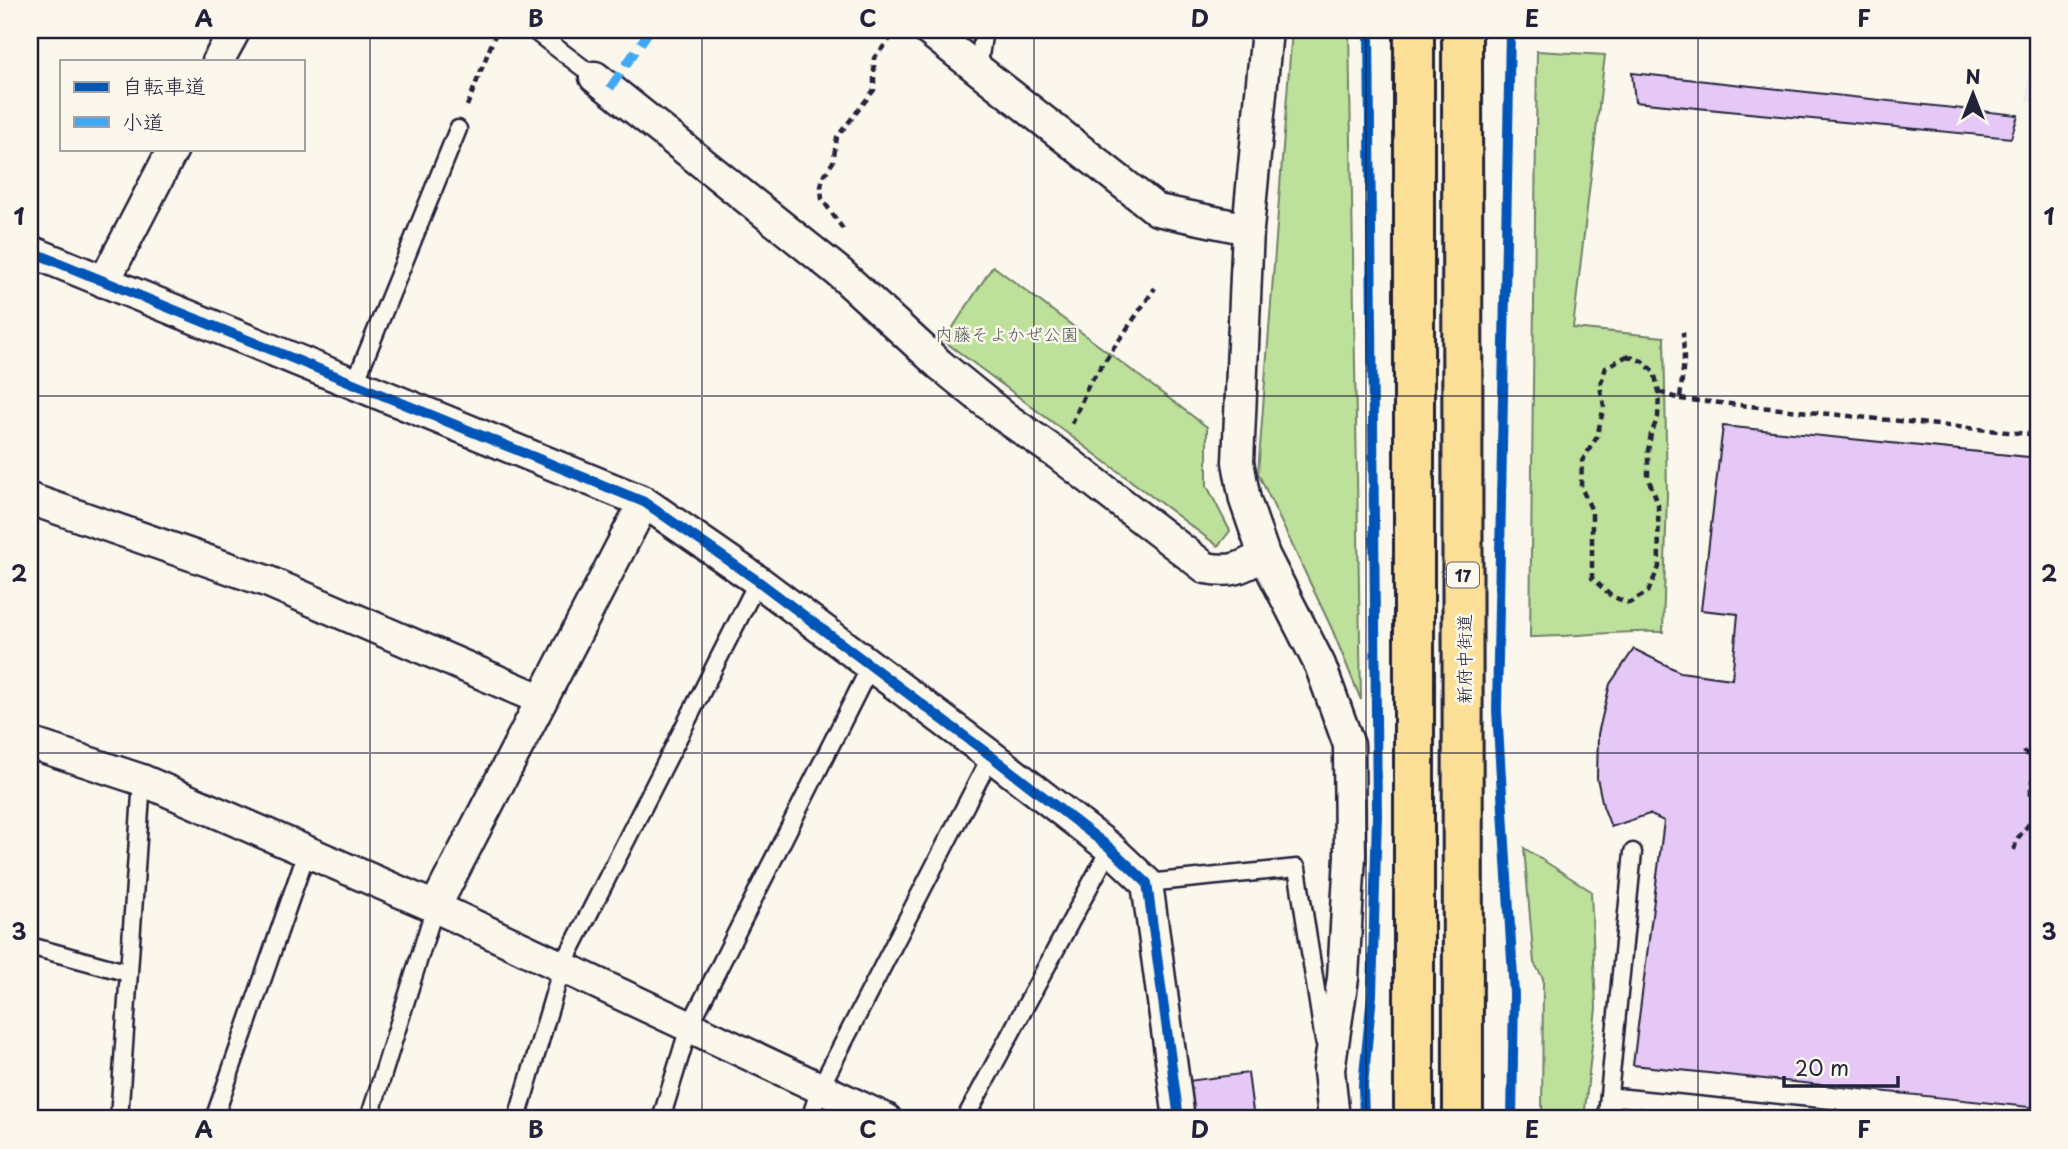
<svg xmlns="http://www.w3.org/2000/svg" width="2068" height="1149" viewBox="0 0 2068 1149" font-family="'Playpen Sans','Klee One',sans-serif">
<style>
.built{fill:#f4e9ef}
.green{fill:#bde09a;stroke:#70816a;stroke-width:2}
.building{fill:#e5c8f6;stroke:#22223b;stroke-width:2}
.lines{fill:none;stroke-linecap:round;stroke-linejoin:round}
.service-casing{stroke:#22223b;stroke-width:21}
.minor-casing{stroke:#22223b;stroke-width:35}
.primary-casing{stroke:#22223b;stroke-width:44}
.path{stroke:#22223b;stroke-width:4.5;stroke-dasharray:7 5;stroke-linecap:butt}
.service{stroke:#fbf7ec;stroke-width:16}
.minor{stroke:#fbf7ec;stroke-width:30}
.primary{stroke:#fbdf96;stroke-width:38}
.quiet{stroke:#3fa9f5;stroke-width:9;stroke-dasharray:18 9;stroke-linecap:butt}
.cycleway-casing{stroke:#fbf7ec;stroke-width:15}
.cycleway{stroke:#0057b8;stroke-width:10}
.grid{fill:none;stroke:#22223b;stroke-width:2;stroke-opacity:0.55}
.labels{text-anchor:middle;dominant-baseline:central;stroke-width:5;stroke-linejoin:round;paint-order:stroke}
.shield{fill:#fbf7ec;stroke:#636270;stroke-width:2}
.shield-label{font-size:16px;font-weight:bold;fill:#22223b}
.park-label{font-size:18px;fill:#505b58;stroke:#fbf7ec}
.street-label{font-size:18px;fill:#22223b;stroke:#fbf7ec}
.neatline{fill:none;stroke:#22223b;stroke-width:2.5}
.grid-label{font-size:23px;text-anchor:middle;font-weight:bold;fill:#22223b}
</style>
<rect width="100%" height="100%" fill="#fbf7ec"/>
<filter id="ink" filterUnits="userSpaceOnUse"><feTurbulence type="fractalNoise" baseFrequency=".0143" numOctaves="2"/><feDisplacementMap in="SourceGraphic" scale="14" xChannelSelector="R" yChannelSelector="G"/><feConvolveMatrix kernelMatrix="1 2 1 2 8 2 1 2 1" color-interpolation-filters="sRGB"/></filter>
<g filter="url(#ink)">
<path class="built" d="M2032,30h6v73l-12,-1z"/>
<path class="green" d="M1292,30h57l12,670 -29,-71 -74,-156z
M1537,51l68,4 -32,273 91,9 3,157 -4,138c-45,-2 -88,5 -133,5z
M993,266l214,161v59l23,45 -12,15 -274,-205z
M1524,848l67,43 5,117 -12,111h-42l1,-141 -9,-15z"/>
<path class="building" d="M1632,73l386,42 -7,23 -376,-36z
M1723,426l315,32v650l-405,-43 31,-244 -15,-7 -38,13 -8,-21 -6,-28 1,-44 12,-50 24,-35 46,23 52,7 6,-65 -37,-4z
M1248,1073l6,46h-61l-5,-38z"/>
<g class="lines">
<defs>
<path id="service" d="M533,30l62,47
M978,69l6,-39
M354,385l104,-256
M1147,883l150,-15 27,173
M30,946l99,27
M1609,1110l7,-13 219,22
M1607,1115l26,-263
M119,1119l23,-339
M214,1119l93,-268
M369,1119l66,-212
M517,1119l45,-152 196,-386
M661,1119l28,-92 182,-362
M810,1119l10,-31 171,-332
M965,1119l145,-271"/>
<path id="minor" d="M928,30l229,180 91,19
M1267,30l-19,199 -10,233 7,38 19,55 56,110 29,80 1,111 -7,122 -14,92 5,49
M218,61l17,-31
M595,77l245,196 99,91 64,52 56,39 147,113c27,5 35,0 58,-13
M30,251l614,251 114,79 233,175 119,92 37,35 32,236
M104,282l69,-133
M30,499l239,83 271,117
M30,743l112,37 293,127 451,212
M435,907l209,-405"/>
<path id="primary" d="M1414,30v1089
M1462,30l1,1089"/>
</defs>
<use href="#service" class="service-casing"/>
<use href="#minor" class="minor-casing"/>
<use href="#primary" class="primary-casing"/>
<path class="path" d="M467,106l30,-76
M843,229l-21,-30 -1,-12 2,-10 10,-15 4,-25 37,-47v-32l21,-25
M1627,356l15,5 12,11 5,20 -1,25 -7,17 -3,17v27l10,25 1,64 -11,25 -19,11 -18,-7 -19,-18v-67l-11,-24 1,-26 15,-24 7,-31 -4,-20 6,-19z
M1659,392l21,7 4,-39 -1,-28
M1680,399l358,36
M1072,424l17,-40 66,-96
M2023,751l15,11
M2038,765c-9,18 -10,33 0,51
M2014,850l3,-11 21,-26"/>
<use href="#service" class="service"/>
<use href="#minor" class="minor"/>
<use href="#primary" class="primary"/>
<path class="quiet" d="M610,88l40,-58"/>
<defs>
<path id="cycleway" d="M1510,30l-13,680 17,284 -2,125
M30,251l614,251 114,79 233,175 119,92 37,35 32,236
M1364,1119l-1,-34 9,-90 5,-180 -8,-785"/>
</defs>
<use href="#cycleway" class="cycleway-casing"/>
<use href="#cycleway" class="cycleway"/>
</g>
</g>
<path class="grid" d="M370,30v1089M702,30v1089M1034,30v1089M1366,30v1089M1698,30v1089M30,396h2008M30,753h2008"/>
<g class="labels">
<rect class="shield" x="1447" y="562.5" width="32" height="25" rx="5"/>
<g class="shield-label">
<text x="1463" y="575">17</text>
</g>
<g class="park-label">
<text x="1007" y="333">内藤そよかぜ公園</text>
</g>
<g class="street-label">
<text transform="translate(1463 659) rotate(-90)">新府中街道</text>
</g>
</g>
<rect width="2068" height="1149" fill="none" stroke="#fbf7ec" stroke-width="77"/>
<rect x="60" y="60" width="245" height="91" fill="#fbf7ec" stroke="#a4a2a5" stroke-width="2"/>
<rect x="74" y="82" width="35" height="10" fill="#0057b8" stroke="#a4a2a5" stroke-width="2"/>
<text x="122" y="94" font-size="21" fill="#22223b">自転車道</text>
<rect x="74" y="117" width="35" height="10" fill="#3fa9f5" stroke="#a4a2a5" stroke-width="2"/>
<text x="122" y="130" font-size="21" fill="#22223b">小道</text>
<g transform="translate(1973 94)" stroke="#fbf7ec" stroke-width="5" paint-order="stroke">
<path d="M0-5L12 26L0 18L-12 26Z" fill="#22223b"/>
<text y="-10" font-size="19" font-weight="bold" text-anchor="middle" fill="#22223b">N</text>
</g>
<path d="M1784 1076v10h114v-10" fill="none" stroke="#22223b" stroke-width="3.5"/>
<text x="1795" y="1076" font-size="21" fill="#22223b" stroke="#fbf7ec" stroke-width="5" paint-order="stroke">20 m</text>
<rect x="38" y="38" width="1992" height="1072" class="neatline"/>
<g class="grid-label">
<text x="204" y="27">A</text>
<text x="536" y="27">B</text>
<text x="868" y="27">C</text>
<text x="1200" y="27">D</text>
<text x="1532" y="27">E</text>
<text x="1864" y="27">F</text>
<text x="19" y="225">1</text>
<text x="2049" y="225">1</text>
<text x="19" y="582">2</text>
<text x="2049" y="582">2</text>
<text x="19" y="940">3</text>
<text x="2049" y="940">3</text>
<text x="204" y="1138">A</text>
<text x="536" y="1138">B</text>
<text x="868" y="1138">C</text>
<text x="1200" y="1138">D</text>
<text x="1532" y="1138">E</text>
<text x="1864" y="1138">F</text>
</g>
</svg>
